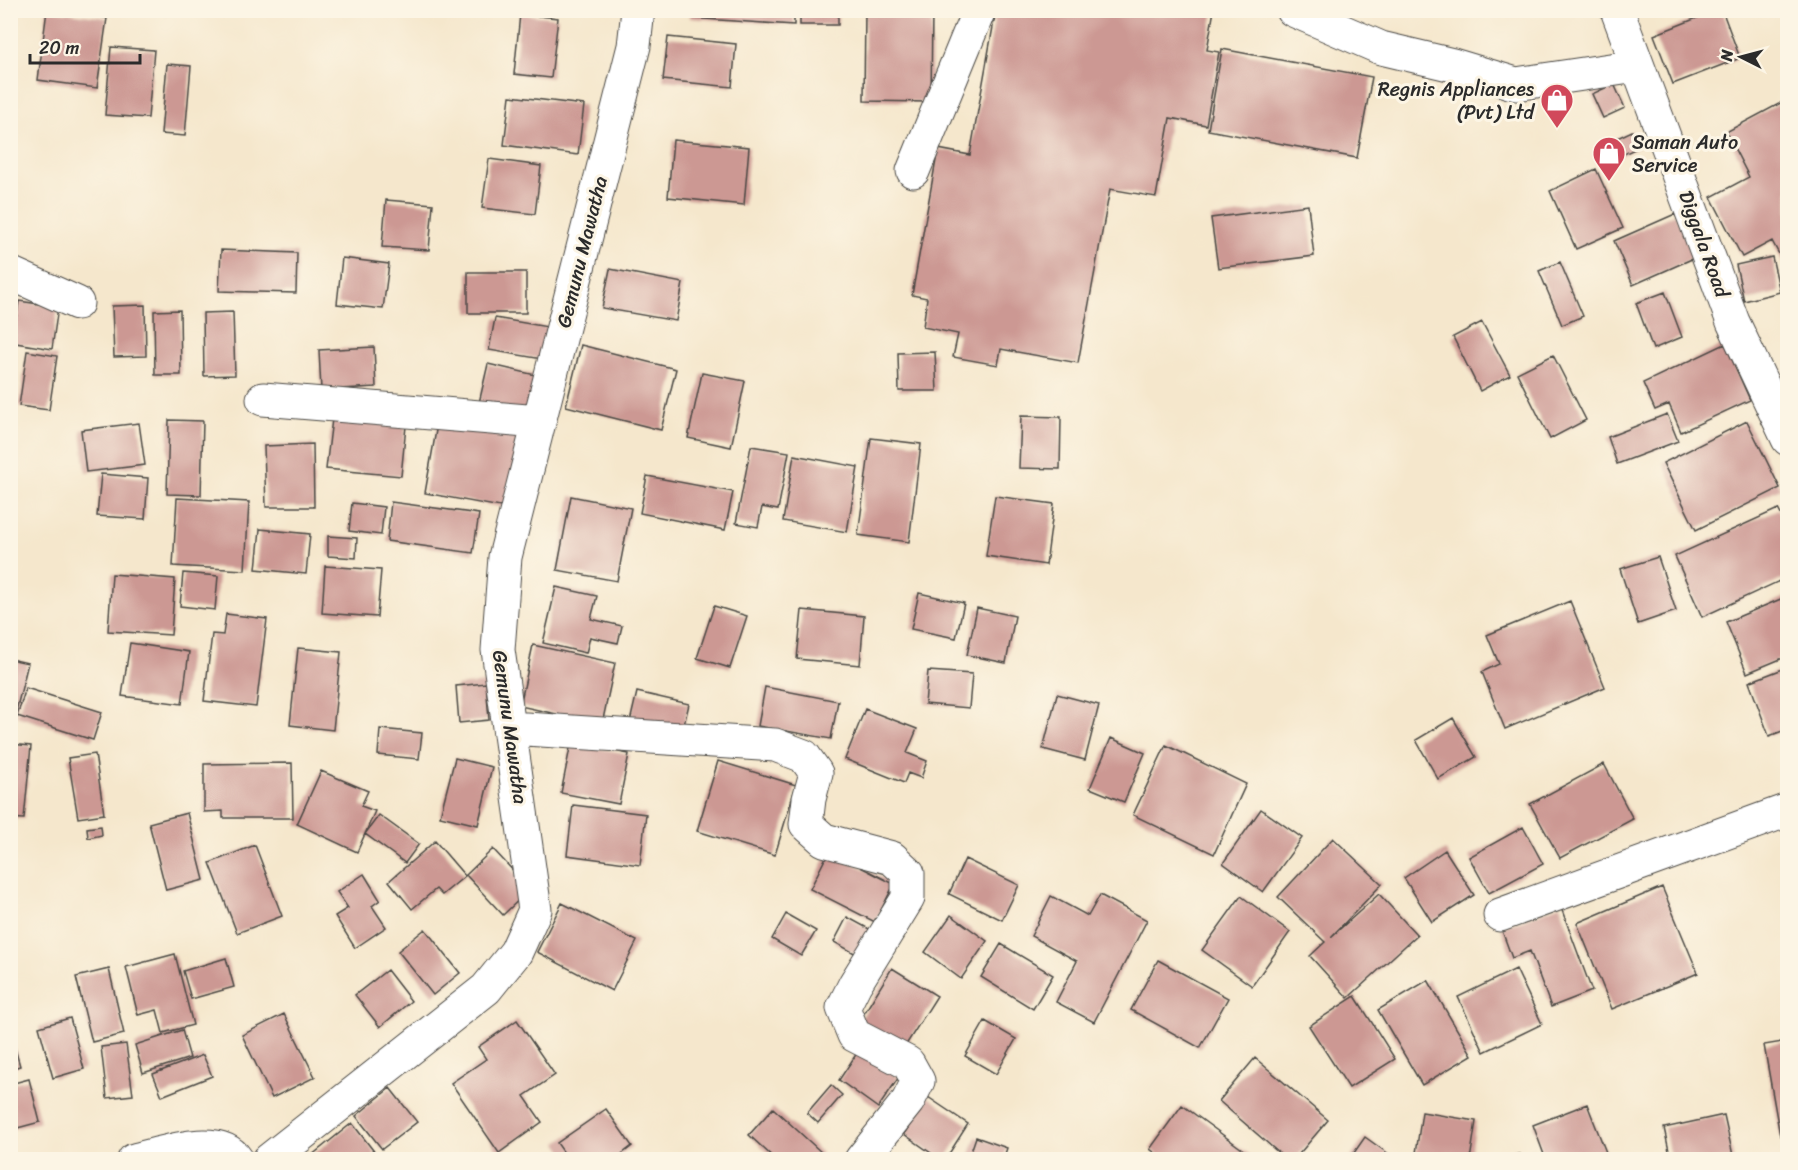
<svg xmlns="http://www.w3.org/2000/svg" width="1798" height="1170" viewBox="0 0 1798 1170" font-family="Sriracha,sans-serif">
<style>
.building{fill:#cc9893}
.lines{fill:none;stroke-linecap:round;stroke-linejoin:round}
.minor-casing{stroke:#494743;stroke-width:35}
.minor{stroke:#fff;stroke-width:33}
.labels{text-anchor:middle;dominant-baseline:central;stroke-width:6;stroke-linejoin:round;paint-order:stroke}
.poi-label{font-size:20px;fill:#2b2b2b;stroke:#fcf5e5;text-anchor:end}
.street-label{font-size:20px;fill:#2b2b2b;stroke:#fcf5e5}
</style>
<rect width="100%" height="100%" fill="#fcf5e5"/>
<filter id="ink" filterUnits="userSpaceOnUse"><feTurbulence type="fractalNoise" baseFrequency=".0167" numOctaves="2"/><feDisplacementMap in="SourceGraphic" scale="12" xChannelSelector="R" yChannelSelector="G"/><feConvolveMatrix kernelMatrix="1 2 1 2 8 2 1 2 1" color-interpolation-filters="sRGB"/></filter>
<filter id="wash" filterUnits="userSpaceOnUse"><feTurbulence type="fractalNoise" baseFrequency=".008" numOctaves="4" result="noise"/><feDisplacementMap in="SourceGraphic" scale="24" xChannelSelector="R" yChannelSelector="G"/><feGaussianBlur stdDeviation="1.35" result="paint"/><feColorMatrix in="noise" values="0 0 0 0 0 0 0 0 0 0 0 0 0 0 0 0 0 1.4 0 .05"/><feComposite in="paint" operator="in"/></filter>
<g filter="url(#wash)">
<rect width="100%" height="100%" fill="#f5e7cc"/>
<g id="blocks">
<path class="building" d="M47,10l60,8 -10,70 -59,-8z
M157,10h82v4h-82z
M690,10h104v15l-104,-7z
M800,10h38v15h-38z
M865,10h67l-1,92 -67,-1z
M996,10h218l-7,40 12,2 -13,73 -36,-7 -14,79 -46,-8 -32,174 -77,-14 -3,16 -45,-8 5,-23 -35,-7 4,-29 -15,-3 26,-146 32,6z
M1717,10h5l18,48 -67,26 -19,-49z
M520,14l38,4 -7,60 -37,-4z
M668,37l68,7 -4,43 -69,-7z
M111,47l43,3 -6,68 -43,-3z
M1222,49l150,28 -15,81 -149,-28z
M167,64l24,2 -6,70 -24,-2z
M1614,84l11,24 -22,10 -11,-24z
M510,96l74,9 -6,50 -74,-10z
M1788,99v172l-16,-30 -30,16 -31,-60 38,-20 -23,-45z
M1632,131l7,16 -32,15 -7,-16z
M673,140l76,7 -5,58 -76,-8z
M489,159l52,7 -6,48 -53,-6z
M1596,169l27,59 -47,21 -26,-58z
M386,200l47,4 -4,46 -47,-3z
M1308,205l6,51 -96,12 -7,-50z
M1675,214l19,44 -61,27 -19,-44z
M221,250l76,3 -1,40 -77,-2z
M1772,257l8,35 -36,9 -8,-36z
M342,258l47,6 -6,45 -46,-5z
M1560,262l23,54 -21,9 -23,-54z
M610,269l73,14 -7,38 -74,-13z
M468,272h58v41h-58z
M1665,292l17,45 -29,12 -17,-46z
M19,301l39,6 -6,42 -42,-7v-28l7,1z
M145,305l1,51 -32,1 -2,-51z
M180,310l1,65h-26l-1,-64z
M233,312l2,63 -31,1 -1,-63z
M495,318l53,9 -6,32 -53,-9z
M1482,322l28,53 -30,16 -27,-54z
M1725,344l25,56 -69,32 -12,-28 -14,6 -12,-27z
M581,345l95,24 -15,61 -95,-24z
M374,347l2,40 -55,3 -2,-40z
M27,351l30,5 -8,54 -30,-4z
M935,352l2,39h-38l-1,-38z
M1553,355l33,65 -36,19 -33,-66z
M488,364l56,13 -9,39 -56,-13z
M702,373l43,8 -14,66 -43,-9z
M1667,414l11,27 -61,23 -9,-27z
M1021,416l40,1 -1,52 -41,-1z
M332,419l74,7 -5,50 -75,-7z
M438,419l87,17 -14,73 -86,-16z
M169,420l34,1 -2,74 -34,-1z
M1747,421l33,67 -84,42 -33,-67z
M139,423l6,42 -59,7 -5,-42z
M871,438l50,6 -12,98 -51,-7z
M313,444l1,63h-48l-2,-61z
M751,446l38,6 -11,58 -16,-3 -4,20 -22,-4z
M794,455l64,12 -11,65 -64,-11z
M101,474l47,4 -3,41 -48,-3z
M647,476l86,16 -8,38 -85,-17z
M571,496l60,12 -14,73 -60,-11z
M995,496l59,8 -8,61 -60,-9z
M177,498l72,4 -4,68 -72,-4z
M391,502l88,12 -6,39 -86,-12z
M352,503l32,4 -3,28 -32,-4z
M1778,509l10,19v49l-86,40 -27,-61z
M260,529l50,5 -4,40 -50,-5z
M328,536l29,2 -1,20 -28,-2z
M1658,557l18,54 -38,13 -18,-55z
M325,566l56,4 -4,47 -55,-4z
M183,573l35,3 -3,34 -35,-4z
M112,574l63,5 -4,56 -63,-4z
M556,587l41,9 -6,23 31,7 -4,17 -28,-6 -4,16 -43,-10z
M919,593l45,10 -8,35 -45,-9z
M1788,596v60l-41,17 -21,-51z
M1570,601l35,86 -100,42 -23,-57 17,-8 -12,-29z
M714,606l33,10 -17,52 -33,-10z
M977,608l38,8 -9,47 -39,-8z
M802,610l62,6 -4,49 -63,-6z
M226,614l41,5 -11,88 -52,-6 8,-67 11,1z
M130,643l59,9 -7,52 -60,-8z
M533,645l82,18 -13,61 -82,-18z
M298,648l43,4 -8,78 -43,-5z
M10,659l18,4 -17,68 -1,-1z
M1788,667v62l-19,7 -20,-54z
M928,671l44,3 -3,34 -44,-4z
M486,683l3,37 -30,3 -3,-37z
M765,687l73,14 -7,38 -73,-13z
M26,688l76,24 -9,28 -76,-24z
M637,692l52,12 -7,29 -52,-11z
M1057,694l42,11 -14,55 -42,-11z
M865,709l52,20 -10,24 20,8 -6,17 -13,-5 -4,10 -59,-24z
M1453,718l23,39 -38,22 -22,-39z
M380,729l42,4 -3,26 -41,-4z
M1111,738l34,15 -21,49 -34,-14z
M571,743l58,11 -10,50 -58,-11z
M10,744l21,2 -7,73 -14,-1z
M1166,745l80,39 -32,70 -81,-39z
M95,754l9,60 -26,4 -10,-60z
M455,758l37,9 -14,58 -38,-9z
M718,761l78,24 -21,70 -78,-24z
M292,763l1,55h-70v-7l-19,1v-48z
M1604,764l29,55 -73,39 -30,-54z
M321,771l47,20 -7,15 14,5 -10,23 14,-19 40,29 -14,19 -40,-29 -8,18 -60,-28z
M573,805l73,9 -6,51 -73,-10z
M1261,809l41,29 -39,54 -40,-29z
M187,813l17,67 -38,10 -17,-67z
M101,826l1,9 -14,3 -1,-10z
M1523,827l20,37 -54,29 -20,-36z
M1333,838l49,46 -51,53 48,-43 38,41 -69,63 -38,-42 15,-14 -47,-45z
M435,841l30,35 -23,19 -6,-6 -24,20 -23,-28z
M255,845l27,71 -45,17 -27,-70z
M493,849l37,40 -27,26 -37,-40z
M1445,850l29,45 -42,27 -28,-44z
M829,851l65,33 -19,38 -65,-33z
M965,859l54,26 -17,35 -53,-26z
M364,874l16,26 -8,6 14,21 -31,21 -20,-32 13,-8 -11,-16z
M1662,887l36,86 -86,36 -35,-86z
M1100,895l47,25 -53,102 -38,-20 21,-41 -46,-25 20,-40 37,20z
M1241,896l49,36 -38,54 -50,-36z
M562,903l75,38 -25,50 -75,-39z
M1560,905l32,86 -41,16 -21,-56 -18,7 -11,-30z
M786,914l30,17 -15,25 -29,-17z
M951,915l36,26 -26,38 -36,-27z
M847,917l24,13 -13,25 -24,-13z
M425,929l35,44 -27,22 -35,-44z
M1001,944l52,31 -20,34 -52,-32z
M175,954l18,71 -30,8 -6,-23 -19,5 -12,-48z
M226,958l8,29 -43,12 -8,-28z
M1158,960l70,38 -28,50 -69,-38z
M892,968l45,28 -33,52 -44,-28z
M109,969l15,65 -32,8 -16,-65z
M1516,969l26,55 -58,28 -26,-55z
M387,970l24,31 -31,26 -25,-32z
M1428,980l44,75 -50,30 -44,-75z
M1355,996l40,63 -46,29 -40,-62z
M284,1014l31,63 -43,21 -30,-63z
M70,1018l14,51 -31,9 -14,-51z
M517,1020l38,55 -31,21 18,26 -43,31 -48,-70 35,-24 -8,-12z
M985,1021l31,18 -20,35 -31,-18z
M182,1030l8,28 -47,15 -8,-28z
M10,1031l10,35 -10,3z
M1788,1041v94l-8,1 -16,-91z
M126,1044l7,51 -26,3 -6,-51z
M859,1050l40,27 -21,31 -39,-28z
M203,1055l9,21 -50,20 -9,-22z
M1255,1058l73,62 -34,40h-7l-68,-59z
M29,1079l11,43 -30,8v-46z
M831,1085l11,10 -24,28 -11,-10z
M390,1088l27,34 -35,27 -26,-33z
M928,1097l40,27 -23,36h-4l-37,-26z
M1587,1104l22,56h-63l-13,-35z
M1182,1105l75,55h-92l-15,-11z
M773,1108l49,45 -6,7h-40l-27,-25z
M606,1109l26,37 -18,14h-45l-12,-17z
M1422,1112l54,9 -6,39h-55z
M1724,1115l10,45h-63l-7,-32z
M352,1123l24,31 -6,6h-64z
M976,1137l31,11 -4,12h-35z
M1365,1137l32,23h-48z
M1520,1154v6h-32v-2z"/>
</g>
</g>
<g filter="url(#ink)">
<use href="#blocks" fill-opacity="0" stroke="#494743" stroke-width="1.5"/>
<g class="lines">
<defs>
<path id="minor" d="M1293,10l88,38 72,17 63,19 121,-18
M1617,10l116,312 55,117
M913,171l66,-161
M10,273l67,30
M263,399l276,23
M510,728l265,17 29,11 12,17 -7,26 -3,25 18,16 68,18 16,15v25l-53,86 -12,24 11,27 54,28 10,18 -10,20 -47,59
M1500,915l288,-105
M134,1160c27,-6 84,-28 103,0
M269,1160l217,-171 30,-37 19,-42 -37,-260 7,-93 129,-511 4,-36"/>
</defs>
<use href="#minor" class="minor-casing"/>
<use href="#minor" class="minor"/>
</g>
</g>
<defs>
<symbol id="shop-pin" viewBox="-11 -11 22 30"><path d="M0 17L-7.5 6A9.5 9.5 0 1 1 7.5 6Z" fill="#d1495b" stroke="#fcf5e5"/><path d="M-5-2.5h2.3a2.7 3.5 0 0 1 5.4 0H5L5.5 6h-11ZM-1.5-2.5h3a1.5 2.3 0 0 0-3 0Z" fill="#fff"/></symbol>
</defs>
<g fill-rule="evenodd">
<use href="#shop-pin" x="1538" y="81" width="38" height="52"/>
<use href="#shop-pin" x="1590" y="134" width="38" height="52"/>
</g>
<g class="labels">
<g class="poi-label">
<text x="1534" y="89">Regnis Appliances<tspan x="1534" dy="23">(Pvt) Ltd</tspan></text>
<text x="1632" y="142" text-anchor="start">Saman Auto<tspan x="1632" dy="23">Service</tspan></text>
</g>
<g class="street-label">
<text transform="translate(1704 244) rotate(70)">Diggala Road</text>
<text transform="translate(582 252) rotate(-76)">Gemunu Mawatha</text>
<text transform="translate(510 727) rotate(82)">Gemunu Mawatha</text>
</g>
</g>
<rect width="1798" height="1170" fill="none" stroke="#fcf5e5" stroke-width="36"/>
<g transform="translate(1741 57) rotate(276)" stroke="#fcf5e5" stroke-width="4.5" paint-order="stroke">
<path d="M0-4.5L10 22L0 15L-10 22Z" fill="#2b2b2b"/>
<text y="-9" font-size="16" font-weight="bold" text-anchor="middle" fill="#2b2b2b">N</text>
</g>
<path d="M30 54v9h110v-9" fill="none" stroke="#2b2b2b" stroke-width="3"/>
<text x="39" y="54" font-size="18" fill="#2b2b2b" stroke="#fcf5e5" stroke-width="4.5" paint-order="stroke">20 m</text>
</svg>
